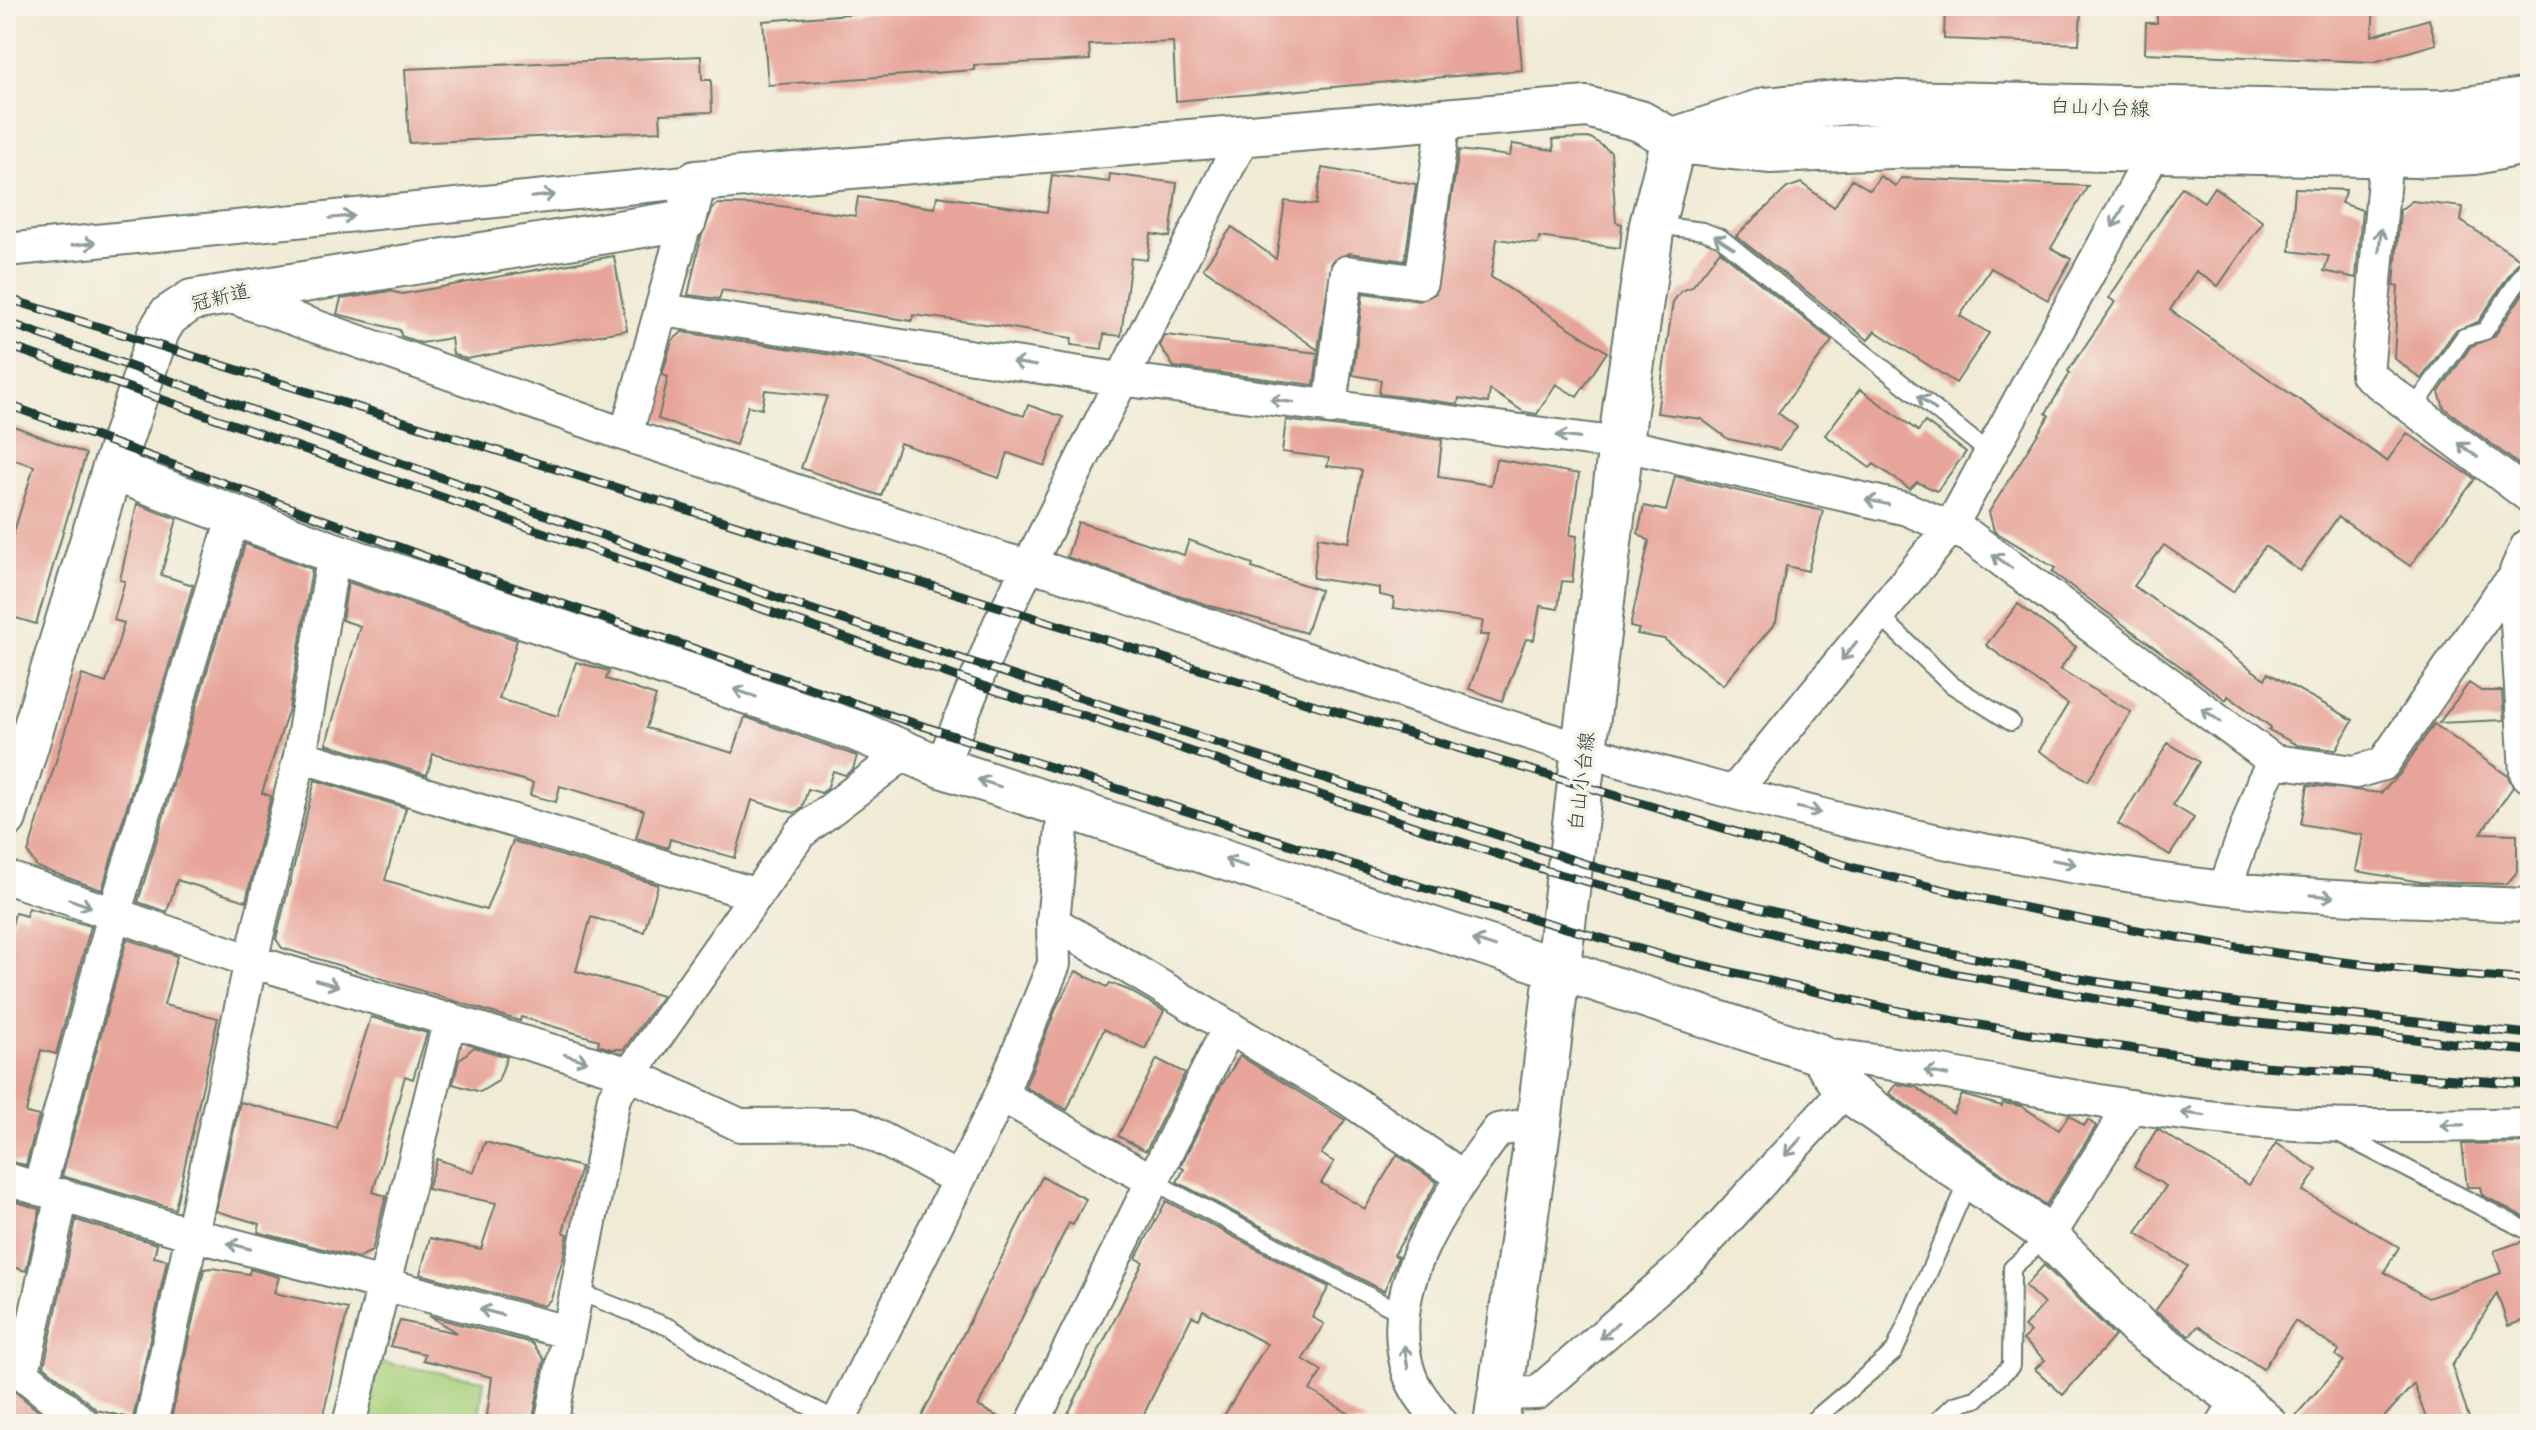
<svg xmlns="http://www.w3.org/2000/svg" width="2536" height="1430" viewBox="0 0 2536 1430" font-family="'Playpen Sans','Klee One',sans-serif">
<style>
.green{fill:#a9d27e;stroke:#648859;stroke-width:2}
.building{fill:#e7a49a}
.lines{fill:none;stroke-linecap:round;stroke-linejoin:round}
.service-casing{stroke:#687a6c;stroke-width:20}
.minor-casing{stroke:#687a6c;stroke-width:36}
.tertiary-casing{stroke:#687a6c;stroke-width:44}
.secondary-casing{stroke:#687a6c;stroke-width:48}
.service{stroke:#fff;stroke-width:16}
.minor{stroke:#fff;stroke-width:32}
.tertiary{stroke:#fff;stroke-width:40}
.secondary{stroke:#fff;stroke-width:44}
.rail-casing{stroke:#1f3d34;stroke-width:9}
.rail{stroke:#f7f3e8;stroke-width:6;stroke-dasharray:18;stroke-linecap:butt}
.oneway{stroke:#8f9e9a}
.labels{text-anchor:middle;dominant-baseline:central;stroke-width:7;stroke-linejoin:round;paint-order:stroke}
.street-label{font-size:20px;fill:#1f3d34;stroke:#f7f3e8}
</style>
<rect width="100%" height="100%" fill="#f7f3e8"/>
<filter id="ink" filterUnits="userSpaceOnUse"><feTurbulence type="fractalNoise" baseFrequency=".0125" numOctaves="2"/><feDisplacementMap in="SourceGraphic" scale="16" xChannelSelector="R" yChannelSelector="G"/><feConvolveMatrix kernelMatrix="1 2 1 2 8 2 1 2 1" color-interpolation-filters="sRGB"/></filter>
<filter id="wash" filterUnits="userSpaceOnUse"><feTurbulence type="fractalNoise" baseFrequency=".006" numOctaves="4" result="noise"/><feDisplacementMap in="SourceGraphic" scale="32" xChannelSelector="R" yChannelSelector="G"/><feGaussianBlur stdDeviation="1.8" result="paint"/><feColorMatrix in="noise" values="0 0 0 0 0 0 0 0 0 0 0 0 0 0 0 0 0 1.4 0 .05"/><feComposite in="paint" operator="in"/></filter>
<g filter="url(#wash)">
<rect width="100%" height="100%" fill="#f0ebd5"/>
<path class="green" d="M379,1362l105,18 -6,44h-114z"/>
<g id="blocks">
<path class="building" d="M950,6h567l5,64 -346,31 -3,-59 -84,3 1,15 -116,5v5l-206,15 -5,-64z
M1945,6l136,5 -2,33 -135,-5z
M2157,6h217l-2,30 57,-17 7,25 -62,18 -229,-9 1,-30h11z
M701,56l1,24h9l1,32 -52,2 1,17 -252,12 -4,-74z
M1591,138l20,14 5,70 6,2 -2,24 -81,-11 -1,7 -41,-5 -6,38 116,75 -30,45 -21,-13 -19,30 -13,-2 -34,-22 -2,13 -29,-5 -1,6 -79,-10 2,-14 -28,-5 10,-82 56,8 17,-8 23,-143 51,6 2,-12 42,6 -1,-11z
M1322,168l94,16 -11,77 -56,-8 -17,8 -14,89 -115,-82 29,-41 44,32 9,-58 31,4z
M1110,174l67,9 -7,54 -19,-3 -4,26 -16,-2 -10,78 -17,-2 -2,15 -31,-4 1,-7 -79,-13 -80,-10 -1,6 -190,-31 -3,9 -31,-4 13,-58 12,-29 5,-4 54,1 83,11 3,-19 77,11 2,-12 110,16 5,-37 57,7z
M1880,176l16,10 5,-8 187,8 -37,62 20,11 -23,41 -57,-32 -31,48 29,17 -33,50 -81,-52 -7,9 -132,-104 51,-48 14,-5 33,24 18,-28 18,11z
M2182,187l22,15 10,-15 49,35 -45,64 -22,-15 -26,39 217,151 20,-28 68,46 -65,87 -72,-49 -38,54 -35,-25 -32,46 -69,-47 -30,41 131,93 3,-6 85,47 -17,30 -39,-5 -28,-15 2,-3 -43,-31 -2,4 -174,-128 3,-4 -61,-37 -5,-19 60,-96 -3,-3 24,-40 -2,-2 47,-69 -6,-4z
M2295,188l51,2 -5,13 21,7 -6,68 -32,-7 5,-15 -39,-5z
M2412,201l51,6 -2,14 59,38 -42,63 -23,9 -34,48 -27,-21 4,-71 -4,-1 6,-76z
M1720,251l112,90 -54,72 19,14 -18,23 -51,-11 -27,-20 -44,-6 16,-111 8,-11 11,-4z
M614,256l13,74 -161,29 -13,-5 -2,-16 -30,5 -20,-7 -1,-6 -63,-16 4,-15 49,-8 12,3z
M2530,283v190l-86,-65 -5,-16 32,-46 23,-9z
M682,332l183,28 159,56 4,-11 35,12 -18,49 -37,-13 -9,25 -99,-35 -19,53 -80,-28 26,-72 -62,-6 -3,19 -14,-3 -12,39 -78,-26 10,-42 -6,-2 10,-34z
M1165,335l153,18 -4,32 -140,-18 -14,-21z
M1860,389l58,42 7,-9 41,30 -29,39 -20,-9 -7,7 -36,-25 -4,4 -45,-33z
M1286,420l156,20 -4,37 53,8 5,-26 83,15 -9,61 7,1 -5,46 -10,-1 -4,28 -18,-3 -6,34 -8,-1 -24,62 -33,-12 20,-54h-9l3,-14 -90,-13 1,-10 -14,-3v-7l-67,-10 5,-41 31,5 13,-72 -35,-4 2,-8 -47,-6z
M6,423l80,31 -50,170 -30,-9v-57l28,-92 -28,-9z
M1675,476l148,35 -15,60 -22,-5 -10,56 -53,63 -59,-46 -27,-5 2,-5 -9,-2 19,-86 -11,-8 6,-27 22,5z
M137,504l40,15 -16,56 32,10 -91,305 -65,-23 -9,-14 54,-178 24,8 18,-60 -10,-3 11,-39 -5,-1z
M1078,522l106,33 5,-15 64,24 -1,4 68,22 -14,43 -95,-27 -144,-49z
M245,544l67,25 -23,139 -27,85 9,3 -25,105 -69,-21 -10,32 -29,-10z
M348,582l169,58 -18,59 59,17 18,-54 33,9 -3,8 50,17 -10,32 87,25 12,-36 112,39 -4,13 -8,6 -12,-4 -6,18 -6,4 -13,-4 -6,19 -8,5 -42,-13 -17,58 -65,-19 -2,9 -32,-10 8,-28 -84,-24 -4,16 -26,-7 3,-12 -100,-29 -6,21 -101,-31 34,-118 -18,-6z
M2018,604l58,43 -16,22 71,43 -43,69 -49,-30 29,-47 -82,-59z
M2469,683l12,8h21l2,29 -65,3z
M2434,724l74,52 5,11 -32,46 36,1v38l-10,12 -86,-2 -65,-11 7,-36 -62,-11 7,-39 73,8 18,-18z
M2168,743l31,19 -26,43 21,13 -24,37 -52,-31z
M315,780l91,28 -21,72 101,30 27,-69 145,44 -14,47 -53,-15 -15,54 86,25 -38,53h-13l-13,-4 1,-5 -78,-23 -1,4 -238,-73 -6,-9z
M28,908l63,18 -35,128 -15,-4 -15,63 13,3 -13,49 -20,-4v-211l9,-37 11,3z
M127,939l50,17 -13,49 54,13 -43,191 -113,-33z
M1076,971l31,16 3,-4 18,7 36,21 -19,38 -41,-20 -37,81 -42,-23 33,-83z
M371,1017l56,16 -14,46 -8,-3 -32,116 13,4 -14,55 -14,7 -100,-26 2,-8 -44,-13 24,-109 96,25z
M474,1047l33,10 -9,24 -18,11 -27,-8 6,-24z
M1240,1056l105,64 -24,34 13,8 -13,21 44,26 32,-54 40,27 -43,73 4,2 -14,34 -207,-109 7,-13 -4,-2 39,-78z
M1157,1059l28,14 -39,78 -28,-15z
M1896,1084l20,3 37,27 9,-19 40,11 1,-3 18,3 38,24 10,-15 15,11 4,-6 8,6 -50,79 -157,-112z
M2157,1129l92,56 27,-42 41,27 -14,21 96,56 -15,25 44,26 73,-25 -7,-22 29,-10 7,2v75l-22,8 -11,-33 -45,73 19,58h-43l-14,-40 -36,40h-90l56,-63 -8,-5 3,-6 -44,-29 -32,48 -65,-43 -8,10 -35,-25 33,-45 -52,-33 30,-47 -32,-19z
M485,1142l96,25 -18,65 5,2 -4,21 -13,44 -7,7 -124,-32 10,-36 51,11 15,-46 -69,-14 10,-30 37,13z
M2530,1143v77l-48,-25 -2,-8h-13l-5,-43z
M1042,1177l44,22 -13,26 -4,-2 -91,183 33,18h-93z
M6,1199l34,10 -14,62 -20,-6z
M1166,1201l163,86 -17,30 12,7 -21,35 19,12 -12,19 56,34h-147l48,-80 -64,-34 -4,9 -7,-3 -53,108h-76l80,-162 -7,-4z
M76,1220l81,24 -3,13 13,3 -34,159 -36,-9 -53,-44z
M2044,1265l71,71 -52,59 -28,-26 10,-9 -22,-20 7,-8 -6,-5 20,-23 -19,-18z
M212,1268l37,6 1,-5 29,8 -5,16 74,16 -27,115h-151l34,-155z
M429,1316l103,27 12,16 -12,65 -45,-8 5,-39 -69,-17 2,-6 -35,-8 10,-25 57,12z
M6,1384l48,40h-48z"/>
</g>
</g>
<g filter="url(#ink)">
<use href="#blocks" fill-opacity="0" stroke="#687a6c" stroke-width="2"/>
<g class="lines">
<defs>
<path id="service" d="M1655,225l48,6 18,7 267,214
M2414,408l50,-71 21,-6 45,-68
M1879,615l73,70 59,37
M2336,1132l194,100
M1151,1180l252,134
M574,1290l97,38 60,39 107,54
M1809,1424l85,-72 75,-172
M1934,1424l20,-19 22,-6 35,-33 1,-98 35,-31"/>
<path id="minor" d="M2386,155l-19,219 163,123
M6,250l690,-69
M223,294l403,141 380,125 45,11c213,72 424,151 640,210 174,48 355,86 533,107 102,11 204,13 306,17
M663,310l457,69 500,65 287,65 62,27 305,225 81,11 28,-8 117,-170 20,-22
M1330,408l17,-136 74,10 23,-162
M626,435l60,-215
M300,756l457,139
M941,767l58,-142 244,-488
M1734,792l216,-264 206,-379
M6,877l245,84 379,113 110,51 113,-1 104,54
M2225,888l38,-106 11,-21
M1053,922l294,176 116,79
M1819,1054c141,15 278,54 420,66 97,9 194,6 291,4
M1001,1095l150,85
M6,1179l185,55 376,98
M39,1189l75,-274 120,-400
M2049,1236l82,-130
M8,1361l76,63
M23,1372l39,-177
M1502,1394l35,-1 153,-133 155,-170
M151,1424l100,-463 49,-205 34,-203
M349,1424l101,-405
M551,1424l63,-327 186,-264 105,-80
M837,1424l164,-329 53,-131 -1,-42 11,-114
M1032,1424l197,-397
M1442,1424c-12,-16 -27,-32 -33,-51 -29,-89 40,-176 89,-243l41,-7
M2223,1424l15,-25"/>
<path id="tertiary" d="M112,470l222,83 523,178 84,36 878,287 26,36 196,139 98,99 99,71 28,25
M2530,549l-10,23 -1,17 11,183
M6,818l106,-348 47,-139 9,-15 24,-16 494,-80 10,-39 891,-74 53,14 34,19"/>
<path id="secondary" d="M1685,142l84,9 147,-6 498,10 61,-3 55,-11
M1496,1424l43,-301 86,-713 27,-185 22,-85 92,-30 82,-8 503,11 95,-1 84,-12"/>
</defs>
<use href="#service" class="service-casing"/>
<use href="#minor" class="minor-casing"/>
<use href="#tertiary" class="tertiary-casing"/>
<use href="#secondary" class="secondary-casing"/>
<use href="#service" class="service"/>
<use href="#minor" class="minor"/>
<use href="#tertiary" class="tertiary"/>
<use href="#secondary" class="secondary"/>
<defs>
<path id="rail" d="M6,298l1306,406 543,164c220,56 448,97 675,112
M6,322l786,281 806,265 303,75 173,35 164,25 292,31
M6,345l1017,355 56,14 466,156 249,69 163,35 242,43 331,34
M6,404l445,162 441,150 533,172 250,71 224,52 138,24 210,30 283,19"/>
</defs>
<use href="#rail" class="rail-casing"/>
<use href="#rail" class="rail"/>
</g>
<defs><path id="oneway-shaft" d="M-6 0H5M1.5-3L5.5 0L1.5 3" fill="none" stroke-width="1.6" stroke-linecap="round" stroke-linejoin="round" transform="scale(2)"/></defs>
<g class="oneway">
<use href="#oneway-shaft" transform="translate(543 196) rotate(-6)"/>
<use href="#oneway-shaft" transform="translate(342 217) rotate(-6)"/>
<use href="#oneway-shaft" transform="translate(2118 217) rotate(119)"/>
<use href="#oneway-shaft" transform="translate(2380 240) rotate(-85)"/>
<use href="#oneway-shaft" transform="translate(1724 242) rotate(-147)"/>
<use href="#oneway-shaft" transform="translate(84 244) rotate(-6)"/>
<use href="#oneway-shaft" transform="translate(1024 364) rotate(-171)"/>
<use href="#oneway-shaft" transform="translate(1282 401) rotate(-172)"/>
<use href="#oneway-shaft" transform="translate(1927 403) rotate(-141)"/>
<use href="#oneway-shaft" transform="translate(1568 437) rotate(-173)"/>
<use href="#oneway-shaft" transform="translate(2468 450) rotate(-143)"/>
<use href="#oneway-shaft" transform="translate(1877 502) rotate(-167)"/>
<use href="#oneway-shaft" transform="translate(2002 561) rotate(-144)"/>
<use href="#oneway-shaft" transform="translate(1849 651) rotate(129)"/>
<use href="#oneway-shaft" transform="translate(745 693) rotate(-161)"/>
<use href="#oneway-shaft" transform="translate(2211 715) rotate(-144)"/>
<use href="#oneway-shaft" transform="translate(989 783) rotate(-162)"/>
<use href="#oneway-shaft" transform="translate(1809 810) rotate(13)"/>
<use href="#oneway-shaft" transform="translate(2064 862) rotate(11)"/>
<use href="#oneway-shaft" transform="translate(1236 863) rotate(-162)"/>
<use href="#oneway-shaft" transform="translate(2322 896) rotate(5)"/>
<use href="#oneway-shaft" transform="translate(80 903) rotate(19)"/>
<use href="#oneway-shaft" transform="translate(1484 943) rotate(-162)"/>
<use href="#oneway-shaft" transform="translate(327 983) rotate(16)"/>
<use href="#oneway-shaft" transform="translate(576 1058) rotate(17)"/>
<use href="#oneway-shaft" transform="translate(1936 1073) rotate(-169)"/>
<use href="#oneway-shaft" transform="translate(2193 1114) rotate(-172)"/>
<use href="#oneway-shaft" transform="translate(2452 1125) rotate(179)"/>
<use href="#oneway-shaft" transform="translate(1793 1147) rotate(132)"/>
<use href="#oneway-shaft" transform="translate(239 1246) rotate(-165)"/>
<use href="#oneway-shaft" transform="translate(491 1312) rotate(-165)"/>
<use href="#oneway-shaft" transform="translate(1609 1331) rotate(139)"/>
<use href="#oneway-shaft" transform="translate(1406 1357) rotate(-99)"/>
</g>
</g>
<g class="labels">
<g class="street-label">
<text transform="translate(2100 106) rotate(2)">白山小台線</text>
<text transform="translate(220 296) rotate(-14)">冠新道</text>
<text transform="translate(1580 781) rotate(-83)">白山小台線</text>
</g>
</g>
<rect width="2536" height="1430" fill="none" stroke="#f7f3e8" stroke-width="32"/>
</svg>
